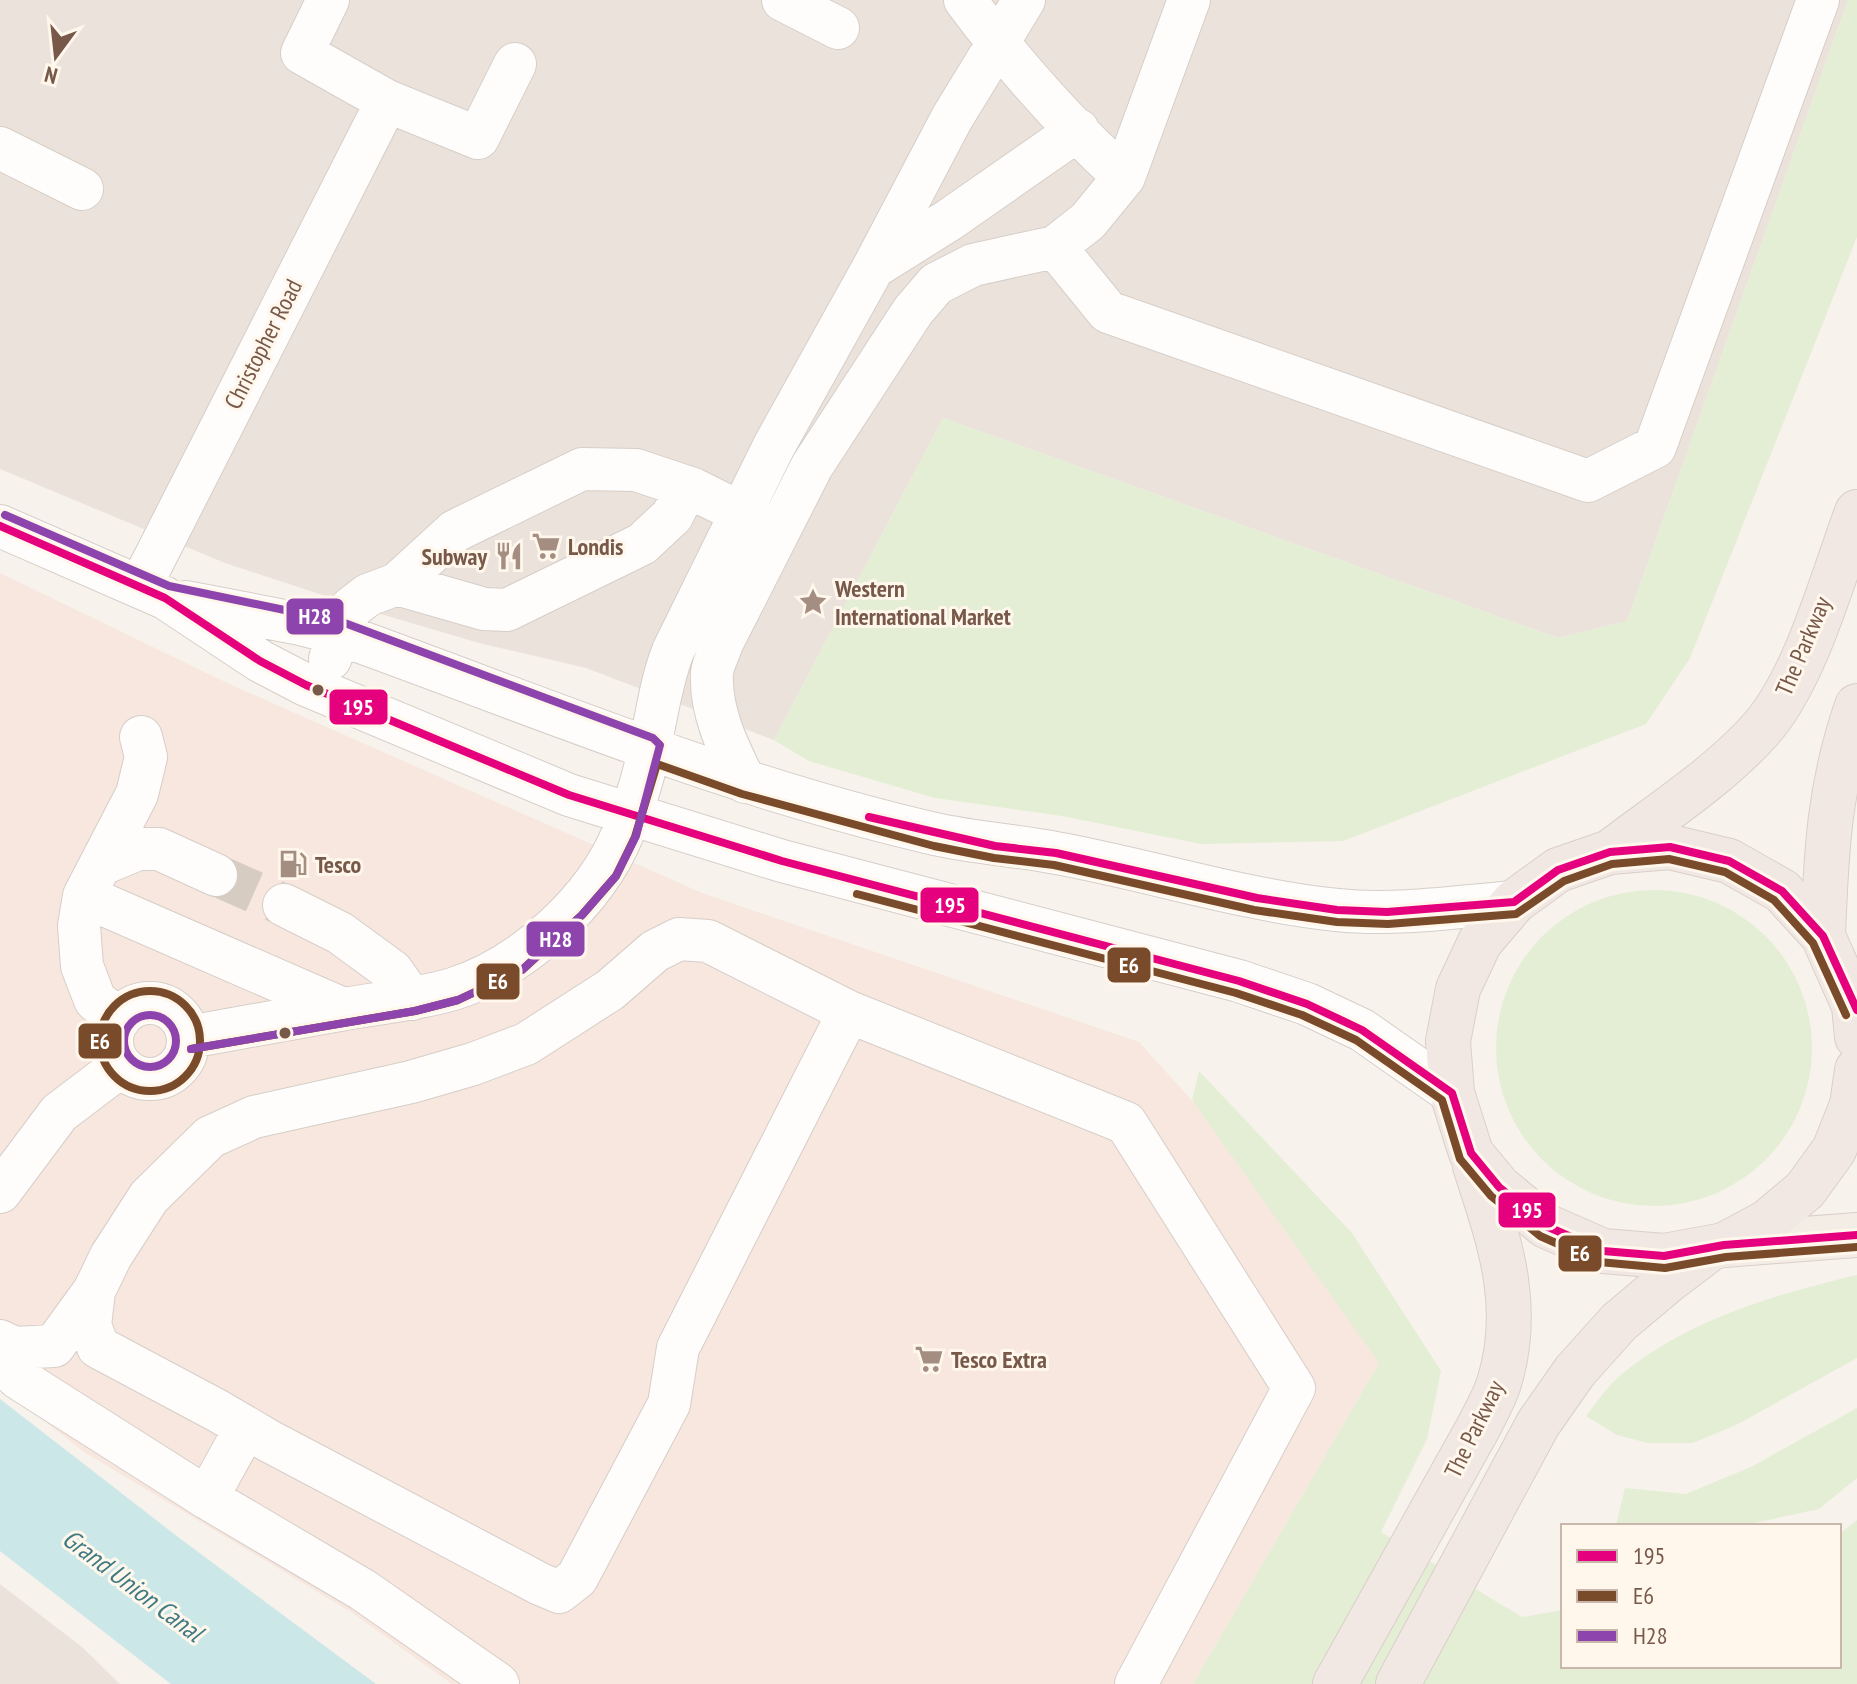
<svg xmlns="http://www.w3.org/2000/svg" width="1857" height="1684" viewBox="0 0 1857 1684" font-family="'PT Sans Narrow',sans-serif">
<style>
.commercial{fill:#f7e7de}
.industrial{fill:#ebe2db}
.green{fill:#e4eed5}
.water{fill:#cce7e8}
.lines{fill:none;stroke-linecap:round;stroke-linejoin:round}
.minor-tunnel{stroke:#d7ccc2;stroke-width:42;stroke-dasharray:42 21;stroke-linecap:butt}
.minor-casing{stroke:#d6cec8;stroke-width:44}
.major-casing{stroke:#d9cfc9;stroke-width:46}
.highway-casing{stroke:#d9cfc9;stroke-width:46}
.minor{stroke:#fefdfc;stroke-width:42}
.major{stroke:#f3ede5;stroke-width:44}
.highway{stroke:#f1e8e4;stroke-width:44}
.bus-1-casing{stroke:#fff7ec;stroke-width:14}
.bus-2-casing{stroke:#fff7ec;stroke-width:14}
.bus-3-casing{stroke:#fff7ec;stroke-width:14}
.bus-1{stroke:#e5007d;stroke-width:8}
.bus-2{stroke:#7a4b2a;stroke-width:8}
.bus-3{stroke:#8e44ad;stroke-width:8}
.bus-dot{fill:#775849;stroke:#fff7ec;stroke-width:3}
.labels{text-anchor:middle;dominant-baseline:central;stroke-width:6;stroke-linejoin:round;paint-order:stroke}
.street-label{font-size:24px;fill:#775849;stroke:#fff7ec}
.poi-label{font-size:24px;font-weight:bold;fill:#775849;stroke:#fff7ec;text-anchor:start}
.water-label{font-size:26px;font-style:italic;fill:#3f7a83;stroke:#fff7ec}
.line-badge{stroke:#fff7ec;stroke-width:3}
.badge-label{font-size:22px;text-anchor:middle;font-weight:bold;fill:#fff}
</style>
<rect width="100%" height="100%" fill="#f7f2eb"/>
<path class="commercial" d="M0,573l229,111 473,209 437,149 158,175 82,146 -186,321h-741l-101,-72 -267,-160 -84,-66z"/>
<path class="industrial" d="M0,0h1848l-221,621 -69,17 -615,-220 -169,322 -188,-72 -107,-25 -105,-31 -149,-49 -225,-94z
M0,1584l82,63 38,37h-120z"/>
<path class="green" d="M1848,0h9v237l-167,421 -44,66 -303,117 -142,3 -139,-28 -127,-18 -126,-37 -35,-21 169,-322 615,220 69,-17z
M1496 1048a158 158 0 1 1 316 0a158 158 0 1 1-316 0Z
M1199,1071l153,162 89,138 -14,68 -46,93 141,85 41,-7v56h276v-132l18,-14v164h-664l186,-321 -187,-263z
M1857,1275v83l-119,66 -45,19h-45l-31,-8 -31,-19c11,-14 22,-31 36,-42 67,-55 152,-79 235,-99z
M1857,1408v70l-38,31 -79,17h-124l9,-38 61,6 65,-27z"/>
<path class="water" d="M0,1399l178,138 198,147h-205l-171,-133z"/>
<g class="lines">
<path class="minor-tunnel" d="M216,875l68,30"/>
<defs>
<path id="minor" d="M328,0l-26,53 85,48 91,37 37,-74
M783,0l55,28
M965,0c47,63 101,124 159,177
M0,148l82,41
M1055,247l53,65 480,169 67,-34 163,-447
M874,267l75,-47 129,-90
M0,526l165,72 95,63 46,24 263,110 213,66 457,120 68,23 55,26 90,63
M397,584l87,25 23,1 135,-66 30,-28 15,-29
M140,587l247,-486
M186,602l114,22 39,10c197,71 391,153 596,200 40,9 80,11 121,19 94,17 185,47 281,57 59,6 118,-3 177,-8
M330,659l21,-51 17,-13 29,-11 58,-53 127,-62 54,1 57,19 72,36
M745,782c-17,-34 -35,-70 -33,-109 1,-10 7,-20 10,-30l90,-177 101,-155 23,-27 37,-19 82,-18 33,-26 36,-44 65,-177
M102,864l36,-15h21l57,26
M84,896l259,113
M284,905l56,28 52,38 20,28
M112 1041a38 38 0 1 1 76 0a38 38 0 1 1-76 0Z
M119,1020l-24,-20 -13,-34 -3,-40 5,-30 53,-102 9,-37 -5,-20
M189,1037c50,-9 100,-18 150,-27 38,-7 77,-10 114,-21 70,-22 142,-88 170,-156 12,-27 21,-58 27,-87 7,-32 11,-64 23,-95l101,-205 99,-178 79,-150 72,-118
M0,1192l59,-79 62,-47
M94,1291l-4,34 8,22 120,64 51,30 271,143 19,8 18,-14 92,-174 9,-56 171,-336
M0,1341l14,7 40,-2 40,-55 17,-35 38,-59 61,-60 44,-20 157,-35 62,-18 53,-20 84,-54 45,-39 24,-12 29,2 141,71 277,111 168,265 -158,296
M0,1360l18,18 189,120 156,92 135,94
M207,1498l38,-69"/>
<path id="major" d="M1724,1245l133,-10"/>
<path id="highway" d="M1610,852c51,-39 108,-75 151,-123 45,-51 72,-153 96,-217
M1823,936c3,-83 6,-150 34,-230
M1857,1037l-3,-31 -31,-70 -41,-45 -53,-30 -59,-14 -60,5 -52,18 -44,32 -34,40 -22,47 -10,52 4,52 19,60 28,34 47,39 57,25 61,5 60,-11 43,-23 38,-32 29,-40 18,-45 5,-35
M1335,1684l143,-256c7,-14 16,-29 21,-45 24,-78 0,-143 -24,-217
M1398,1684l140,-260 37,-53 44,-49 50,-42 37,-28"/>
</defs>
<use href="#minor" class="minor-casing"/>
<use href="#major" class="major-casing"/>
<use href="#highway" class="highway-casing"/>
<use href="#minor" class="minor"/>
<use href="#major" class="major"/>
<use href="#highway" class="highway"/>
<defs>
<path id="bus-1" d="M0,526l165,72 95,63 46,24 263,110 213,66 457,120 68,23 55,26 90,63 19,60 28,34 47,39 57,25 61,5 60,-11 133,-10
M869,817l126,29 61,7 201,45 80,12 50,2 127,-10 44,-32 52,-18 60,-5 59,14 53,30 41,45 34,74"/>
<path id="bus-2" d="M857,894l379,99 66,22 54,25 86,60 18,59 31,37 49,40 59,26 66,6 61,-11 131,-10
M100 1041a50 50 0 1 1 100 0a50 50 0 1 1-100 0Z
M191,1049l224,-38 43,-11 64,-30 60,-55 34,-39 19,-39 22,-73 85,30 192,52 60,12 60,7 200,45 83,12 51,2 128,-10 48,-33 48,-17 57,-5 56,13 49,28 39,43 33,72"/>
<path id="bus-3" d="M5,515l164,71 173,36 311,116 7,7 -24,91 -20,40 -34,39 -60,55 -64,30 -43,11 -224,38
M124 1041a26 26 0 1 1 52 0a26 26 0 1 1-52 0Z"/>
</defs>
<use href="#bus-1" class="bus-1-casing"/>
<use href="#bus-2" class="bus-2-casing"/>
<use href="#bus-3" class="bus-3-casing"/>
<use href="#bus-1" class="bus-1"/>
<use href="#bus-2" class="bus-2"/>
<use href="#bus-3" class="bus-3"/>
</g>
<defs>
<symbol id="supermarket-bare" viewBox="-9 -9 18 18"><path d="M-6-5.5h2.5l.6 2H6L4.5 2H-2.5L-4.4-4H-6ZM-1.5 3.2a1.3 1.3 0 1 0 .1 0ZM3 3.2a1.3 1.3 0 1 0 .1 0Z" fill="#a48e82" stroke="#fff7ec" stroke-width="2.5" paint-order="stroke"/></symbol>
<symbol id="restaurant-bare" viewBox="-9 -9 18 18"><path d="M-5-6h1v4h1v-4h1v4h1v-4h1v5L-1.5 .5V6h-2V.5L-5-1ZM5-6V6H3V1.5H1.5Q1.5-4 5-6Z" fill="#a48e82" stroke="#fff7ec" stroke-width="2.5" paint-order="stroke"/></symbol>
<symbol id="sight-bare" viewBox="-9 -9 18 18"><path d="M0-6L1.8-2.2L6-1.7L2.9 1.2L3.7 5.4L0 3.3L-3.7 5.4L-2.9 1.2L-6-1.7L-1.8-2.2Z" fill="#a48e82" stroke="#fff7ec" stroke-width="2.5" paint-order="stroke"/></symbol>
<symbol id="fuel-bare" viewBox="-9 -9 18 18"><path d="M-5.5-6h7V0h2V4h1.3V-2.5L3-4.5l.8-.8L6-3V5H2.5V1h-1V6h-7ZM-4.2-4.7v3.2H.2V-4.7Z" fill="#a48e82" stroke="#fff7ec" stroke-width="2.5" paint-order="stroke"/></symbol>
</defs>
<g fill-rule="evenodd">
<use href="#supermarket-bare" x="526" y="526" width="40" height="40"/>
<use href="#restaurant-bare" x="489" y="536" width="40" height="40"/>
<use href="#sight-bare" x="793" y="582" width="40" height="40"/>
<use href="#fuel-bare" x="273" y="844" width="40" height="40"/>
<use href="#supermarket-bare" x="909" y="1339" width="40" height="40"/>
</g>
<g class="bus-dot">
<circle cx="318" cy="690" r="7"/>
<circle cx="285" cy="1033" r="7"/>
</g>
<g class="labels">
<g class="street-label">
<text transform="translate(263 344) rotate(-63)">Christopher Road</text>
<text transform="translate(1803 646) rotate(-67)">The Parkway</text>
<text transform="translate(1474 1429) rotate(-64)">The Parkway</text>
</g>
<g class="poi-label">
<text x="568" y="546">Londis</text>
<text x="487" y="556" text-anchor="end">Subway</text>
<text x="835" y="588">Western<tspan x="835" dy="28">International Market</tspan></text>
<text x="315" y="864">Tesco</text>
<text x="951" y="1359">Tesco Extra</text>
</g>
<g class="water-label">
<text transform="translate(133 1585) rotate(37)">Grand Union Canal</text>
</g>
</g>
<g class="line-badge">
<rect x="285" y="597" width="60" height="39" rx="8" fill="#8e44ad"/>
<rect x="328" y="688" width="61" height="38" rx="8" fill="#e5007d"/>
<rect x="919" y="886" width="61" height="38" rx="8" fill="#e5007d"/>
<rect x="525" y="920" width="61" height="38" rx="8" fill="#8e44ad"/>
<rect x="1106" y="946" width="46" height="38" rx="8" fill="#7a4b2a"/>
<rect x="475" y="962" width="46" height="39" rx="8" fill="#7a4b2a"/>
<rect x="77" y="1022" width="46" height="38" rx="8" fill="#7a4b2a"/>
<rect x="1497" y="1191" width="60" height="38" rx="8" fill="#e5007d"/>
<rect x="1557" y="1234" width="46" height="39" rx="8" fill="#7a4b2a"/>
</g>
<g class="badge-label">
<text x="315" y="624">H28</text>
<text x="358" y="715">195</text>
<text x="950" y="913">195</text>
<text x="556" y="947">H28</text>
<text x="1129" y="973">E6</text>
<text x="498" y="989">E6</text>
<text x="100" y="1049">E6</text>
<text x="1527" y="1218">195</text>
<text x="1580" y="1261">E6</text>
</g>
<rect x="1561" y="1524" width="280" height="144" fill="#fff7ec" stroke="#c9b7ab" stroke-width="2"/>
<rect x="1577" y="1550" width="40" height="12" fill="#e5007d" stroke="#c9b7ab" stroke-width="2"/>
<text x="1633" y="1564" font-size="24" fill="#775849">195</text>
<rect x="1577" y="1590" width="40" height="12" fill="#7a4b2a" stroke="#c9b7ab" stroke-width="2"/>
<text x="1633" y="1604" font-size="24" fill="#775849">E6</text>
<rect x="1577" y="1630" width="40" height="12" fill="#8e44ad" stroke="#c9b7ab" stroke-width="2"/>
<text x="1633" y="1644" font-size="24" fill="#775849">H28</text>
<g transform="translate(56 56) rotate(195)" stroke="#fff7ec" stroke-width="6" paint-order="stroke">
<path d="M0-6L14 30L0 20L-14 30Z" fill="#775849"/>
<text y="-12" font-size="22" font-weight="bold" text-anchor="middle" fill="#775849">N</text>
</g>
</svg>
